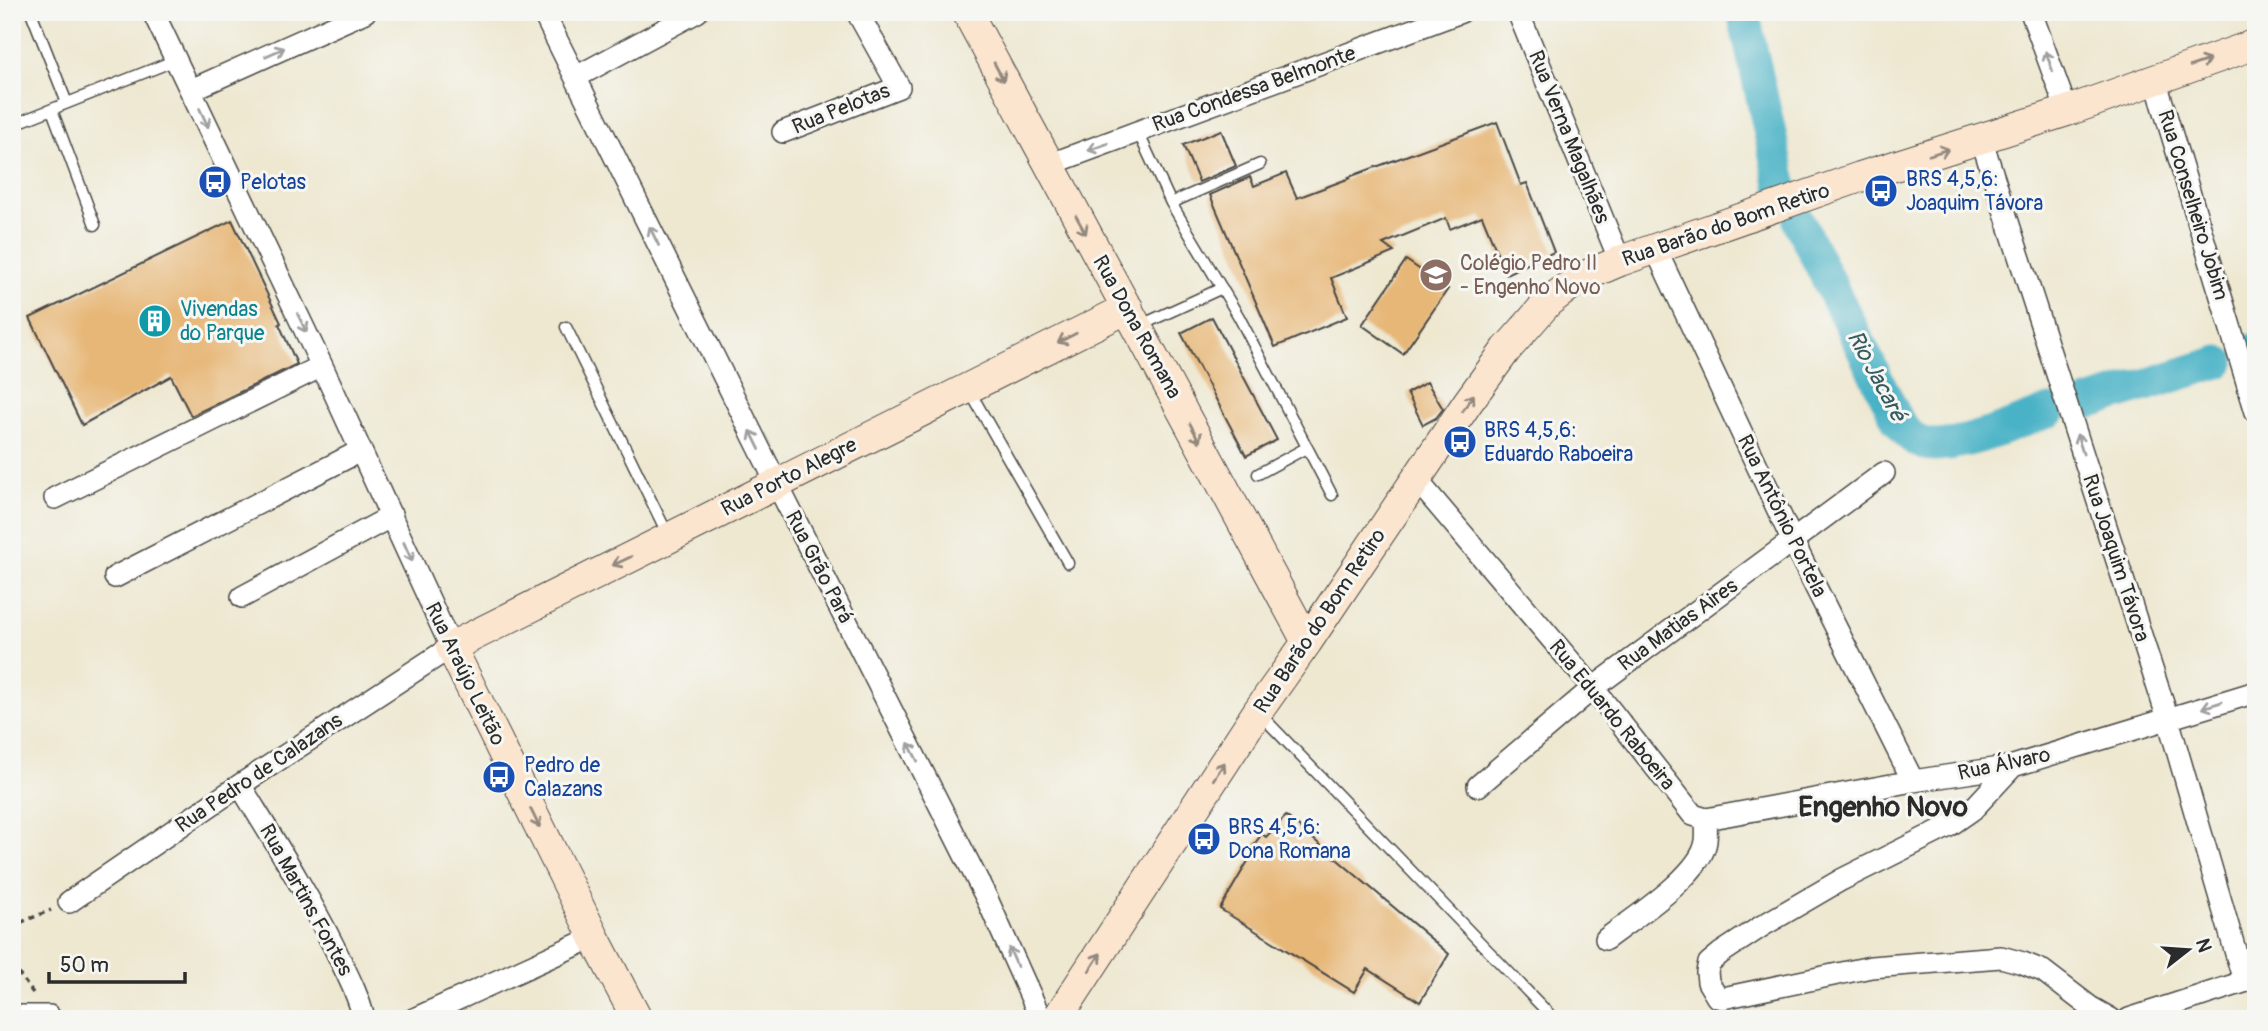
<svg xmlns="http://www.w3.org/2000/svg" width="2268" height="1031" viewBox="0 0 2268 1031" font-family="Pangolin,sans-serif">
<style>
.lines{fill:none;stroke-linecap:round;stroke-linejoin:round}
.river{stroke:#48b2c6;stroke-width:33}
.building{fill:#e7b778}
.lane-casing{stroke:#484744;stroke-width:13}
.street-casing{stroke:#484744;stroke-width:24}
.secondary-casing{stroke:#484744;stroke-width:32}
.path{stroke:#484744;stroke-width:3.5;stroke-dasharray:5 5;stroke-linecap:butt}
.lane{stroke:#fff;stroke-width:10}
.street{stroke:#fff;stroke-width:21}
.secondary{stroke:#fbe5cf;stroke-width:30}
.oneway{stroke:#a0a0a0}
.oneway2{stroke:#93887d}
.labels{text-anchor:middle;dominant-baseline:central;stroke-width:6;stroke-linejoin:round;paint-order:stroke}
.street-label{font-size:21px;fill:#2b2b2b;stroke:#f6f6f2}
.transit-label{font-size:21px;fill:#164399;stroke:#f6f6f2;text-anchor:start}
.education-label{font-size:21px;fill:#785e54;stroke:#f6f6f2;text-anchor:start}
.culture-label{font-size:21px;fill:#0d838f;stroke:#f6f6f2;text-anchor:start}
.water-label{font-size:23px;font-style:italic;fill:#355a61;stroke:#f6f6f2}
.district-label{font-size:28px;font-weight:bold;fill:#2b2b2b;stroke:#f6f6f2}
</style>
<rect width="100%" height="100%" fill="#f6f6f2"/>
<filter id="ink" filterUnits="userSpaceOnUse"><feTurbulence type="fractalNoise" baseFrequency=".0143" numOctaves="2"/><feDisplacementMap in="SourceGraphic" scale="14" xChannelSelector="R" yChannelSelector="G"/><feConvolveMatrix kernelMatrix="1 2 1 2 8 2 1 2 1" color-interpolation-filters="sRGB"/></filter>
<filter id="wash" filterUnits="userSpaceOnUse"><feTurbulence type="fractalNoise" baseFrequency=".00686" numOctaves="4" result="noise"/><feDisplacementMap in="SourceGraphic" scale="28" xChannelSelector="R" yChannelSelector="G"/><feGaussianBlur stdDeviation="1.57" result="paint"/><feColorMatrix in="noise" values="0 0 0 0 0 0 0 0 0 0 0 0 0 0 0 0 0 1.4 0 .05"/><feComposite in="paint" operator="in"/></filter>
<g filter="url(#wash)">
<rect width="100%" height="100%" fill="#eee8d1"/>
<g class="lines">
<path class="river" d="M1743,12l38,171
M1799,222l99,199c7,9 13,18 24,22 30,10 98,-21 128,-32
M2254,350l2,-1
M2088,403l131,-41"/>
</g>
<g id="blocks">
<path class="building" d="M1497,122l24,63 6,-2 27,69 -48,22 -24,-58 -32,13 -4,-11 -63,26 11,8 -63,26 16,39 -72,30 -65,-152 40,-18 4,9 32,-13 11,25 53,-20 -1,-1z
M1221,130l15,36 -37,16 -16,-37z
M232,220l49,103 -2,1 18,40 -106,52 -20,-40 -89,49 -52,-107z
M1406,260l42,29 -45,65 -41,-29z
M1212,317l65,123 -31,16 -65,-123z
M1427,382l16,27 -7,9 -13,7 -16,-32z
M1286,816l163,138 -29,48 -52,-33 -14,23 -134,-83 35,-60 -3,-2 10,-13 4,3z"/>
</g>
</g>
<g filter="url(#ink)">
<use href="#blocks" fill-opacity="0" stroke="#484744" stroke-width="2"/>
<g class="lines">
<defs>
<path id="lane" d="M31,12l36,91
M52,110l43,115
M12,125l164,-65
M1138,132l33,71 68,114 93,178
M1171,203l89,-39
M1139,326l83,-38
M566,327l102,208
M969,390l99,173
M1258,474l48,-26
M1259,713l295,306"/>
<path id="street" d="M543,12l234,472 211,417 53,118
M1518,12l102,249
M2031,12l36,99
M576,77l121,-65
M2155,79l101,333
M191,90l174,-78
M783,132l116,-45 -42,-75
M1981,138l187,581 76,262
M1048,165l413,-153
M1656,250l136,290 121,241
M1416,479l177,209 100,127 13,4 207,-38 100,-15 243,-74
M55,498l267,-132
M115,577l245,-126
M242,597l150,-81
M2013,766l-41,44 -23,16 -108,54 -79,46 -41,27 -12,10 -2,9 1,10 9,15 6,1 148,-31 130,-10 22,6 20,8 47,36 21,12
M240,785c33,54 67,107 95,164 11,23 23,45 29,70
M1478,786l115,-98 291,-215
M69,902l171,-117 211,-138 -129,-281 -169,-354
M1606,939c27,-21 96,-64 100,-98 1,-7 0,-15 0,-22
M12,1016h37l2,3
M414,1019l180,-82
M2129,1019l127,-41"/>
<path id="secondary" d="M967,12l340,630
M637,1019l-43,-82 -143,-290 677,-339
M1057,1019l201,-308 49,-69 161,-240 38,-52 42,-48 32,-24 40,-17 240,-84 207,-66 189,-67"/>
</defs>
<use href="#lane" class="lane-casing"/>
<use href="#street" class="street-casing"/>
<use href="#secondary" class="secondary-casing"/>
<path class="path" d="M12,926l39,-16
M12,965l24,32"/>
<use href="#lane" class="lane"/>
<use href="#street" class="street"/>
<use href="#secondary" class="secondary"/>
</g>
<defs><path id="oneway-shaft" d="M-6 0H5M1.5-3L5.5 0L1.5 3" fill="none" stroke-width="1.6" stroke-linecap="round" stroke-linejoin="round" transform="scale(1.75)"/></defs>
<g class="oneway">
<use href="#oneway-shaft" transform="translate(275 52) rotate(-24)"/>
<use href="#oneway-shaft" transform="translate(2049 61) rotate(-110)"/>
<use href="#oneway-shaft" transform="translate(204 118) rotate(65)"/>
<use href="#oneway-shaft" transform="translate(1098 147) rotate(160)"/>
<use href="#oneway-shaft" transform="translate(654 236) rotate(-116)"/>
<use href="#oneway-shaft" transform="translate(302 323) rotate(64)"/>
<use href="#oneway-shaft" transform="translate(755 440) rotate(-116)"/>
<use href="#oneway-shaft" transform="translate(2080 444) rotate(-108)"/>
<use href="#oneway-shaft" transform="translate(408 552) rotate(66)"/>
<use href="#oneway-shaft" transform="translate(2212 705) rotate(163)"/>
<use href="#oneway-shaft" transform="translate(913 752) rotate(-117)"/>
<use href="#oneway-shaft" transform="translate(1013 957) rotate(-114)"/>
</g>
<g class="oneway2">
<use href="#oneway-shaft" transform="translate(2200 63) rotate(-19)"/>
<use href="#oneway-shaft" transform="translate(999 72) rotate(62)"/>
<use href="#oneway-shaft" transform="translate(1939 152) rotate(-18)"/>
<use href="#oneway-shaft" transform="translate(1081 225) rotate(61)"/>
<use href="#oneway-shaft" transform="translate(1067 338) rotate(153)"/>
<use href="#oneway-shaft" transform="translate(1468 403) rotate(-55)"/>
<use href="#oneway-shaft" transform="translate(1195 433) rotate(62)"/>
<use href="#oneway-shaft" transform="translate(622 561) rotate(154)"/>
<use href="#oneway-shaft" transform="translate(1219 771) rotate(-57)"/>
<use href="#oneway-shaft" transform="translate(535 818) rotate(64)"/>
<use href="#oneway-shaft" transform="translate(1095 962) rotate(-57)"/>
</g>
</g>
<defs>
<symbol id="bus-disc" viewBox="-11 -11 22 22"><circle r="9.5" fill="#1a4fb4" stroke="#f6f6f2"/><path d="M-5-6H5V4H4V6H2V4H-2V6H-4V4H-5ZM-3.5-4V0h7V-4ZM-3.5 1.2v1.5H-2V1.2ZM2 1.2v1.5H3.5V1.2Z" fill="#fff"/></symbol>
<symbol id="school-disc" viewBox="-11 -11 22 22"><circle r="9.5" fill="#8d6e63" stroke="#f6f6f2"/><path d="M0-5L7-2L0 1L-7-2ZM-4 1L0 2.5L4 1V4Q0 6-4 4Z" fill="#fff"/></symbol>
<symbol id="building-disc" viewBox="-11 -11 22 22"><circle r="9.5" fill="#0f9aa8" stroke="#f6f6f2"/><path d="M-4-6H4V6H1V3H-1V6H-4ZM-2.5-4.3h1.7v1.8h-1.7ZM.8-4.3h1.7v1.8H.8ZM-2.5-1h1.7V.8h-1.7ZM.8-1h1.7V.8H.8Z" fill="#fff"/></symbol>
</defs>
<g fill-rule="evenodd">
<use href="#bus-disc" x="196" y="163" width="38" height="38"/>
<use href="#bus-disc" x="1862" y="172" width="38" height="38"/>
<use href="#school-disc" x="1417" y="256" width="38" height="38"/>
<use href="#building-disc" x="136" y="302" width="38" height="38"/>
<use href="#bus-disc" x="1441" y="423" width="38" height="38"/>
<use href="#bus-disc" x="480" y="758" width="38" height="38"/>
<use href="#bus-disc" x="1185" y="820" width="38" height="38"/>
</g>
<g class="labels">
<g class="street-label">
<text transform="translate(1254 89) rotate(-20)">Rua Condessa Belmonte</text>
<text transform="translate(841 109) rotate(-22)">Rua Pelotas</text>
<text transform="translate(1569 137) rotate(68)">Rua Verna Magalhães</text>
<text transform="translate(2193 205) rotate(73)">Rua Conselheiro Jobim</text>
<text transform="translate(1726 225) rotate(-19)">Rua Barão do Bom Retiro</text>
<text transform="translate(1137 327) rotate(61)">Rua Dona Romana</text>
<text transform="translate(789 477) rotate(-27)">Rua Porto Alegre</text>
<text transform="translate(1782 516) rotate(64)">Rua Antônio Portela</text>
<text transform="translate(2116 558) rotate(72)">Rua Joaquim Távora</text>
<text transform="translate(819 567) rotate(63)">Rua Grão Pará</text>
<text transform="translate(1320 621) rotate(-56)">Rua Barão do Bom Retiro</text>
<text transform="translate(1678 625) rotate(-36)">Rua Matias Aires</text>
<text transform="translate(465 674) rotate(64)">Rua Araújo Leitão</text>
<text transform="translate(1612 715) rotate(51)">Rua Eduardo Raboeira</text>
<text transform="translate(2004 764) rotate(-12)">Rua Álvaro</text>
<text transform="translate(259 773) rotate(-34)">Rua Pedro de Calazans</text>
<text transform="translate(306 900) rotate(61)">Rua Martins Fontes</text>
</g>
<g class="transit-label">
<text x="1906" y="179">BRS 4,5,6:<tspan x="1906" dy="24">Joaquim Távora</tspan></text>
<text x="240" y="182">Pelotas</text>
<text x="1484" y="430">BRS 4,5,6:<tspan x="1484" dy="24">Eduardo Raboeira</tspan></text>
<text x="524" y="765">Pedro de<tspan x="524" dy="24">Calazans</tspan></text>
<text x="1228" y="827">BRS 4,5,6:<tspan x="1228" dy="24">Dona Romana</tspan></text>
</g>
<g class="education-label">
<text x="1460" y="263">Colégio Pedro II<tspan x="1460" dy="24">- Engenho Novo</tspan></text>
</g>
<g class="culture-label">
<text x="180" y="309">Vivendas<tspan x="180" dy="24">do Parque</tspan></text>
</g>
<g class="water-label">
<text transform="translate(1877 376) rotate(62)">Rio Jacaré</text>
</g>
<g class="district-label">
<text x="1883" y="807">Engenho Novo</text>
</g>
</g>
<rect width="2268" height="1031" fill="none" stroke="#f6f6f2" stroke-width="42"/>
<g transform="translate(2188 950) rotate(73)" stroke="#f6f6f2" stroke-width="5" paint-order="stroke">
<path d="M0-5L12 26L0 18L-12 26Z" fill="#2b2b2b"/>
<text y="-10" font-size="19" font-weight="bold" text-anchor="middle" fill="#2b2b2b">N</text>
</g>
<path d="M49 972v10h136v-10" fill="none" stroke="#2b2b2b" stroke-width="3.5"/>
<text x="60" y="972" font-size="21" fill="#2b2b2b" stroke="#f6f6f2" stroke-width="5" paint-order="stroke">50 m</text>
</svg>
